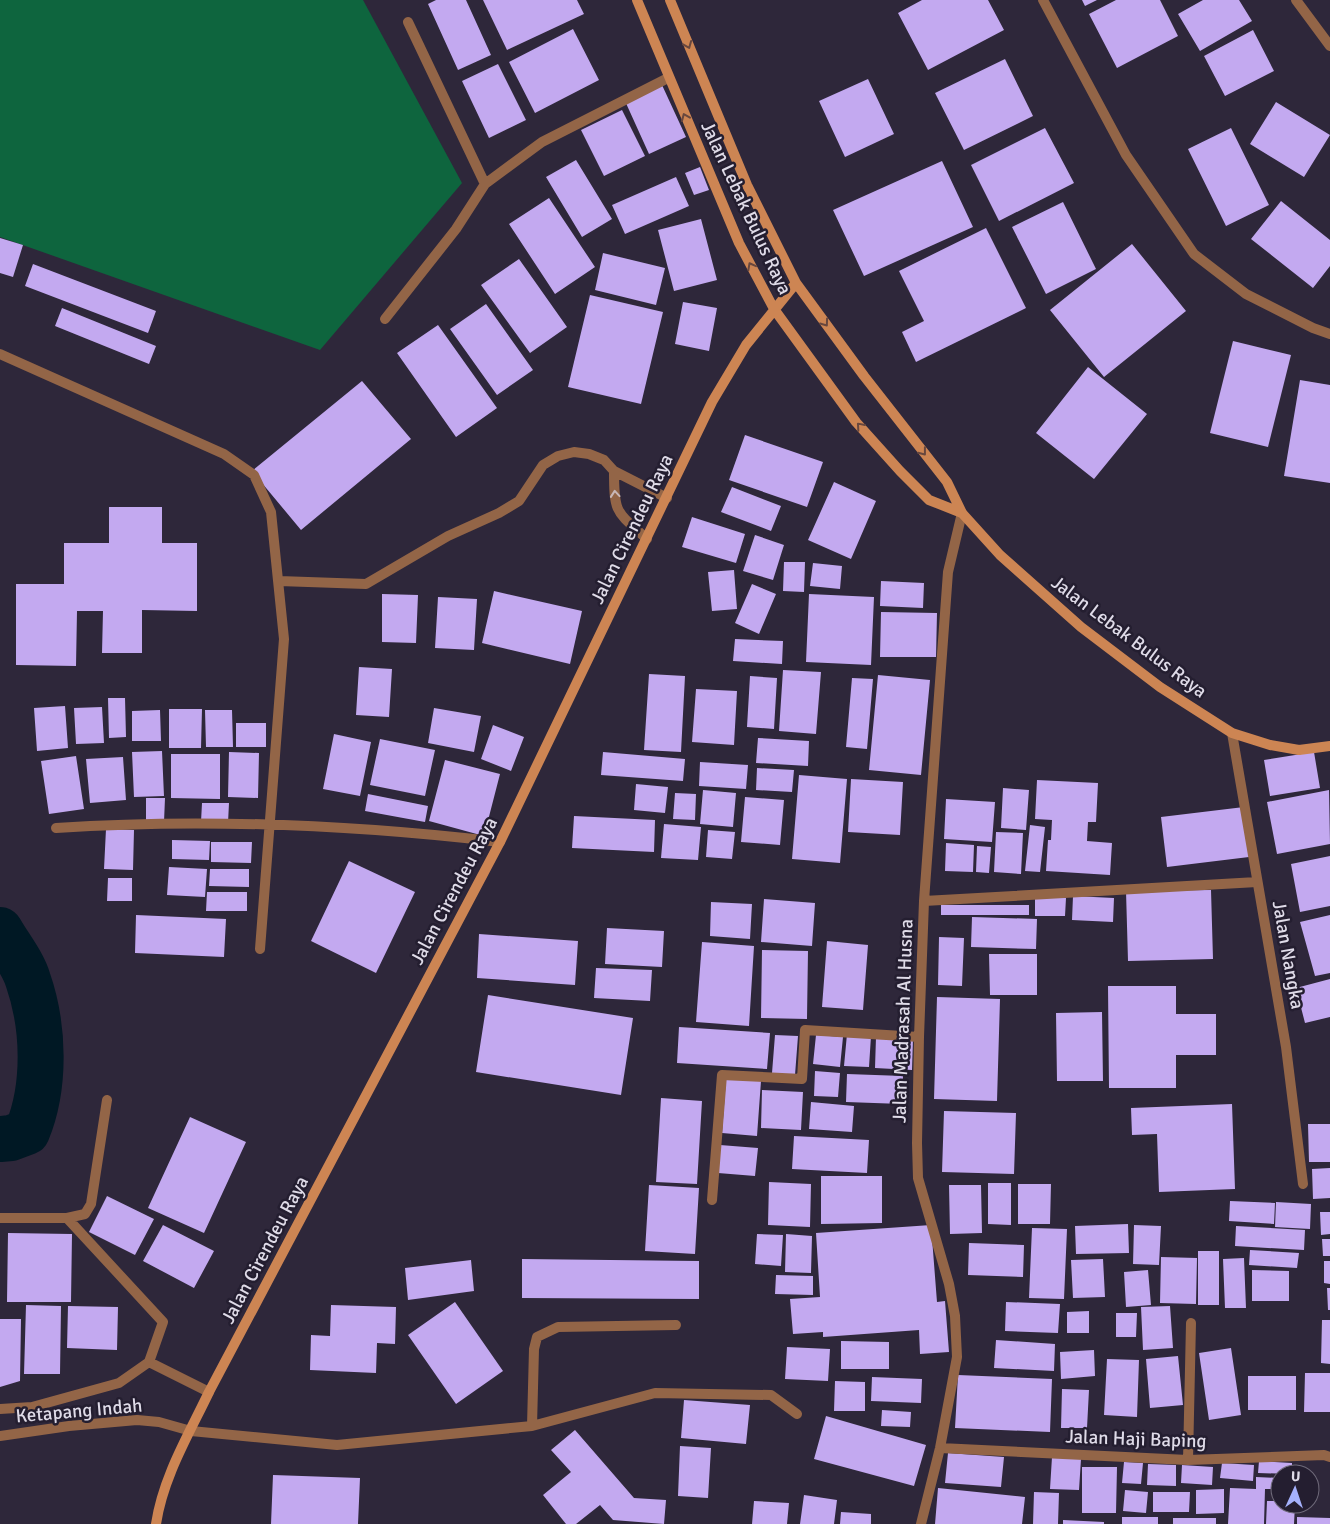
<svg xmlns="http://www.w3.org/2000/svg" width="1330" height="1524" viewBox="0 0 1330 1524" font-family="Signika,sans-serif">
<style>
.green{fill:#0e653e}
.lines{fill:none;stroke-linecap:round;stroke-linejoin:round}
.river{stroke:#001824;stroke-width:46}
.building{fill:#c3a9f0}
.minor{stroke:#936547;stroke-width:10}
.secondary{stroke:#cd8553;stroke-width:10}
.oneway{stroke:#68473e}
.oneway2{stroke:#c8b8b8}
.labels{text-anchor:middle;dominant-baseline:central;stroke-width:5;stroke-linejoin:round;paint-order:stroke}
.street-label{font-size:19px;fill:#dfdbe8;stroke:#241e30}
</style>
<rect width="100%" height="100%" fill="#2e273a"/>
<path class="green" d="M0,0h363l99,183 -142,167 -320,-113z"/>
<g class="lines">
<path class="river" d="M0,930c9,16 23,33 28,50 16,46 18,106 -1,152l-16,6 -11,1"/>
</g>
<path class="building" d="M436,0h30l25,55 -33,15 -30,-66z
M483,0h94l7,14 -77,36z
M922,0h66l16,30 -76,40 -30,-57z
M1082,0h15l-12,6z
M1116,0h44l18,36 -61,32 -28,-54z
M1203,0h36l13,21 -52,30 -22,-37z
M573,29l26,51 -64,33 -26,-51z
M1253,30l21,41 -49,25 -21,-40z
M1005,59l28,57 -69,34 -29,-57z
M498,64l28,56 -37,18 -27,-57z
M868,79l26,55 -49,23 -26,-56z
M662,85l24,52 -37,17 -24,-53z
M1276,102l54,33 -26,42 -54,-33z
M622,110l23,46 -41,20 -23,-46z
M1045,128l29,55 -75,38 -28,-56z
M1231,128l38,77 -43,21 -38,-77z
M576,160l36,59 -30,18 -36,-60z
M942,161l31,66 -109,49 -31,-66z
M700,167l9,23 -15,5 -9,-22z
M676,177l13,29 -64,28 -13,-29z
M549,198l46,69 -40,27 -46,-70z
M1281,201l49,39v26l-17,22 -62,-49z
M1063,202l33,67 -50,25 -34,-67z
M701,219l16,61 -43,11 -16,-61z
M986,228l40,80 -110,54 -14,-30 22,-11 -25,-50z
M0,238l23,7 -10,32 -13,-4z
M1132,244l54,67 -82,66 -54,-67z
M603,253l62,15 -9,37 -61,-15z
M519,259l48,68 -37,26 -49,-68z
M33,264l123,47 -8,22 -123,-47z
M590,295l73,17 -22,92 -73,-17z
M683,302l34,6 -8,43 -34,-7z
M486,304l47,66 -36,25 -47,-66z
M62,308l94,38 -7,18 -94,-38z
M438,325l59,83 -41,29 -59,-84z
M1233,341l58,14 -23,92 -58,-14z
M1088,367l59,47 -53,65 -58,-46z
M1300,380l30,5v98l-46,-7z
M362,381l49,58 -110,91 -49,-59z
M745,435l78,27 -16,45 -78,-27z
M834,482l42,19 -25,58 -43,-19z
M732,487l49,19 -10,25 -50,-19z
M109,507h53v36h35v68l-55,-1v43h-40l1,-42h-26l-1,55 -60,-1v-81h48v-41h45z
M692,517l53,17 -9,29 -54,-16z
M755,535l29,10 -11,35 -30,-9z
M784,562h21l-1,30 -21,-1z
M813,563l29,3 -2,23 -30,-3z
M734,570l3,39 -25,2 -4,-39z
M881,581l43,2 -1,25 -43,-2z
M752,584l24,10 -17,40 -24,-11z
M494,591l88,20 -12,53 -88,-21z
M382,594l36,1 -2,48 -34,-1z
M809,594l65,3 -3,68 -65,-3z
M438,597l39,2 -3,51 -39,-2z
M881,612l56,1 -1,44h-56z
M735,639l48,2 -1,23 -49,-3z
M359,667l33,2 -3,48 -33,-2z
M783,670l38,2 -5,62 -37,-3z
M649,674l36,2 -4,76 -37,-2z
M878,675l52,5 -9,95 -52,-5z
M750,676l27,2 -3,51 -27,-2z
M852,678l21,1 -6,70 -21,-2z
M696,689l41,2 -3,54 -42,-3z
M108,698h17l1,39 -17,1z
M65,706l3,42 -31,3 -3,-43z
M102,707l2,36 -28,1 -2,-36z
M434,708l47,8 -7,36 -46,-9z
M169,709h33l-1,39h-32z
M160,710l1,31h-29v-30z
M205,710h27l1,37h-27z
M236,723h30v24h-30z
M493,725l31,12 -13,34 -30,-12z
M334,734l37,8 -11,54 -37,-7z
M758,738l51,3 -1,25 -52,-3z
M380,739l55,11 -10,46 -55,-11z
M162,751l2,45 -30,1 -2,-45z
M229,752l30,1 -1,45 -30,-1z
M603,752l82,7 -2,22 -82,-6z
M1314,752l6,36 -50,8 -6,-36z
M171,754h49v45l-49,-1z
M76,756l8,53 -35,5 -8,-53z
M123,757l3,43 -36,3 -4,-44z
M445,760l55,14 -16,62 -55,-15z
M700,762l48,3 -2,24 -47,-3z
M757,768l37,2 -2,22 -36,-2z
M799,775l48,4 -7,84 -48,-4z
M851,779l52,3 -3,53 -52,-3z
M1037,780l61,3 -2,39h-8l-1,19 25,2 -2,32 -64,-4 2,-31h3l1,-20 -17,-1z
M636,784l32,3 -3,26 -31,-3z
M1003,788l26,2 -3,40 -25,-2z
M703,790l33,3 -3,34 -33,-3z
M1329,790l1,54 -53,10 -10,-52z
M675,793l21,1 -1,26 -22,-1z
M368,794l60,12 -3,16 -60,-11z
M745,797l39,3 -4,45 -39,-3z
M146,798h19l-1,24 -18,-1z
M946,799l49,3 -3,40 -48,-3z
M202,803h27l-1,20 -27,-1z
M1244,807l5,50 -82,10 -6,-50z
M574,816l81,4 -1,32 -82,-4z
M664,824l37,3 -3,33 -37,-2z
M1030,825l15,2 -5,45 -15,-1z
M106,829l28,1 -1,40 -29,-1z
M708,830l27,2 -3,27 -26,-2z
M996,832l27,1 -2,41 -27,-2z
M172,840l38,1 -1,19 -37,-1z
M211,842h41l-1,21 -40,-1z
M946,843l28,2 -1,27 -28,-1z
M977,846l14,1 -2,26 -13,-1z
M1330,856v50l-30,6 -9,-48z
M349,861l66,31 -39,81 -65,-32z
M169,867l38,2 -2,28 -38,-2z
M210,869h39v18l-40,-1z
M108,878h24v23h-25z
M1211,890l2,69 -85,2 -2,-70z
M207,892h40v19h-41z
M1073,896l41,2 -1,24 -41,-2z
M1035,898h31l-1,18h-30z
M764,899l51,4 -3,43 -51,-4z
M711,902l41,2 -2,35 -40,-3z
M941,905h88v10h-88z
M136,915l90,4 -2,38 -89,-4z
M1330,915v58l-15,3 -15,-54z
M972,917l65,2 -1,30 -65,-2z
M607,928l57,3 -2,36 -57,-3z
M479,934l99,7 -3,44 -98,-7z
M939,937l25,1 -2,48 -24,-1z
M827,941l41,4 -5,65 -41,-3z
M702,942l52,4 -5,80 -53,-4z
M762,950l46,1 -1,68 -46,-1z
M989,954h48v41h-47z
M596,968l56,2 -2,31 -56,-3z
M1330,979v38l-25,6 -9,-35z
M1108,986h68v28h40v41h-40v33h-67z
M488,995l145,23 -12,77 -145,-23z
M937,997l63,2 -3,102 -63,-2z
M1102,1012l1,69h-46l-1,-68z
M679,1027l91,6 -3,36 -90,-6z
M847,1034l24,2 -2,31 -25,-1z
M775,1035l23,1 -3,39 -23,-2z
M816,1035l27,2 -3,30 -27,-3z
M876,1037l37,2 -1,31 -37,-2z
M815,1071l25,2 -2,24 -24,-1z
M847,1074l56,2 -1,28 -56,-2z
M726,1079l35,2 -4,55 -35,-3z
M762,1090l41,2 -2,38 -40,-2z
M661,1098l41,3 -5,83 -41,-2z
M811,1102l43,4 -2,26 -43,-3z
M1232,1104l3,85 -76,3 -2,-58 -25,1 -1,-27z
M944,1111l72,2 -2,61 -72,-2z
M190,1117l56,25 -42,91 -56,-25z
M1308,1124h22v38h-21z
M794,1136l75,4 -2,33 -75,-4z
M720,1145l38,3 -3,28 -37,-3z
M1330,1168v30l-17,1 -1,-30z
M821,1176h61v47l-61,1z
M769,1182l42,2 -1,43 -42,-2z
M988,1183h23v42l-23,-1z
M1018,1184h33l-1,40h-32z
M649,1185l50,3 -4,66 -50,-3z
M949,1185h32l1,48 -32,1z
M107,1196l47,23 -19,36 -46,-23z
M1230,1201l45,2 -1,21 -45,-3z
M1276,1202l35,2 -1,25 -35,-2z
M1320,1212h10v22l-9,1z
M1128,1224l1,29 -53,1 -1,-28z
M163,1225l51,26 -20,37 -51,-27z
M931,1225l6,77 8,-1 4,51 -29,2 -1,-24 -96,7v-5l-30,2 -3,-35 30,-2 -4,-64z
M1134,1225l27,1 -2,39 -26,-1z
M1236,1226l69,4 -1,20 -69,-4z
M1032,1228l35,1 -3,70 -35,-1z
M8,1233l64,1 -1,68h-64z
M757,1234l26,1 -2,31 -26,-2z
M786,1234l26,2 -1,37 -26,-1z
M1322,1239h8v17h-7z
M969,1243l55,2 -1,32 -55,-2z
M1250,1250l49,3 -2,15 -48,-3z
M1198,1251h21v54h-21z
M1161,1257l36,1 -1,46 -36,-1z
M1244,1258l2,50h-21l-2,-49z
M522,1259l177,2v38l-177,-1z
M1103,1259l2,38 -32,1 -2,-38z
M471,1260l3,31 -66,9 -3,-32z
M1324,1261h6v23l-6,-1z
M1148,1270l3,35 -25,2 -2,-35z
M1252,1270l37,1v30h-37z
M776,1275l37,1v19l-38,-1z
M1327,1288h3v22h-2z
M455,1302l48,69 -47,33 -48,-69z
M1006,1302l54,2 -2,29 -53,-2z
M26,1305l35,1 -1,68h-36z
M331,1305l65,2 -1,37 -18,-1 -1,30 -66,-3 1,-35 19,1z
M68,1306l50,1 -1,43 -50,-2z
M1170,1306l3,42 -30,2 -2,-43z
M1089,1311v22h-22v-21z
M1116,1313h21l-1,24h-20z
M0,1319h21l-1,62 -20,6z
M1322,1320h8v44l-9,-1z
M996,1340l59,4 -1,27 -60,-3z
M841,1341l48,1v27h-48z
M787,1347l43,2 -2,32 -43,-2z
M1231,1348l10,67 -32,5 -10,-67z
M1094,1350l1,26 -34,3 -1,-27z
M1178,1356l5,49 -33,3 -4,-49z
M1107,1359l32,1 -2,57 -33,-2z
M1305,1373h25v39h-26z
M958,1375l94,4 -2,53 -95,-4z
M1248,1376h48v34h-48z
M872,1377l50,2 -1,24 -50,-2z
M835,1381l30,1v29h-31z
M1062,1389l27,1 -2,38h-26z
M684,1400l66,5 -4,39 -65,-6z
M882,1410l29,2 -1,15 -29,-1z
M826,1416l100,29 -12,41 -100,-27z
M575,1430l59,68 32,2 -2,24 -51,-4 -13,-15 -24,19h-10l-23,-29 28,-23 -20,-22z
M680,1446l31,2 -3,50 -30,-2z
M948,1453l56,4 -3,30 -56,-4z
M1052,1457l29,2 -2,31 -29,-1z
M1259,1461l33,2v11l-34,-1z
M1124,1462l19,1 -2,21 -19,-1z
M1222,1463l32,2 -1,16 -33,-3z
M1148,1464l28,1v21l-29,-1z
M1182,1465l31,2 -1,18 -31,-2z
M1082,1467h35l-1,46h-34z
M273,1475l87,3 -2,46h-87z
M1256,1477l24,1v11h-15l-1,35h-36l2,-36 26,1z
M938,1488l87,9 -3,27h-87z
M1224,1489v24l-28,1v-24z
M1125,1490l23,2 -2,21 -23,-2z
M1034,1492l25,1 -1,31h-25z
M1153,1492h37l-1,20h-36z
M804,1495l33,5 -3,24h-34z
M754,1501l35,2 -2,21h-35z
M1267,1501h13v3h15l-1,20h-28z
M841,1512l30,2v10h-31z
M1122,1517h36v7h-36z
M1297,1517l33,1v6h-33z
M1173,1518h43v6h-43z
M1063,1520l41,2v2h-41z"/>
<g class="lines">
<path class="minor" d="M1043,0l83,155 68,99 52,40 67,34 17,6
M1296,0l34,46
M408,22l77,162
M385,319l71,-90 29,-45 57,-42 126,-64
M0,354l224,100 30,21 17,37 13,127 -24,310
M614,471c0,43 2,40 33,68
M279,581l87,3 82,-48 51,-23 20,-12 24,-36 15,-9 16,-4 15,2 15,6 10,11 53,27
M1232,733l54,314 17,137
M56,828c147,-10 298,-3 444,14
M924,901l333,-19
M712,1200l10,-125 80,4 3,-49 114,7
M0,1218h67l18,-4 6,-10 16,-104
M67,1218l96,104 -14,40
M0,1409l32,-2 87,-24 30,-21 60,30
M532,1426l2,-77 3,-12 21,-10 118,-2
M0,1436l69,-10 68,-6 22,2 32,9 146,14 195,-19 123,-33 116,2 26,19
M940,1448l248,12 136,-5 6,2
M1188,1460l3,-137
M921,1524l19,-76 17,-91 -2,-41 -6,-32 -31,-106 -1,-35 2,-106 5,-136 24,-329 14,-59"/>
<path class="secondary" d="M637,0l102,243 35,66 82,113 44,49 29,29 33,13
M670,0l77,185 49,98 68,93 83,106 15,31 38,42 81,72 79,60 72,46 38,12 29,5 31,-4
M156,1524c7,-47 33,-90 53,-132l291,-550 212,-440 34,-57 50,-62"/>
</g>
<defs><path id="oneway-chevron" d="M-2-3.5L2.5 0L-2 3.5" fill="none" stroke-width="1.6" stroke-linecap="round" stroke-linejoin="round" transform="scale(1.25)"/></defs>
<g class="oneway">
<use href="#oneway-chevron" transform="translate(688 45) rotate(68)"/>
<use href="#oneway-chevron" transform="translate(685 117) rotate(-113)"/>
<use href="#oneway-chevron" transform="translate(751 266) rotate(-118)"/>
<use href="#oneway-chevron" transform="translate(825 323) rotate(54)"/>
<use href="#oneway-chevron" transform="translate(860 426) rotate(-131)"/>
<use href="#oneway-chevron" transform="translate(923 452) rotate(52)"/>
</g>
<use class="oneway2" href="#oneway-chevron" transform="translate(615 494) rotate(-95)"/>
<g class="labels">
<g class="street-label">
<text transform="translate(746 208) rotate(65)">Jalan Lebak Bulus Raya</text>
<text transform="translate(632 529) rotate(-64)">Jalan Cirendeu Raya</text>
<text transform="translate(1129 637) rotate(37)">Jalan Lebak Bulus Raya</text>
<text transform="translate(454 891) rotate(-62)">Jalan Cirendeu Raya</text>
<text transform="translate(1288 955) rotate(80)">Jalan Nangka</text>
<text transform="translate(903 1021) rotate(-88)">Jalan Madrasah Al Husna</text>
<text transform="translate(265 1250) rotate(-62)">Jalan Cirendeu Raya</text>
<text transform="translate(79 1411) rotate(-5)">Ketapang Indah</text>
<text transform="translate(1136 1439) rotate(2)">Jalan Haji Baping</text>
</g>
</g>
<g transform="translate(1295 1489) rotate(3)"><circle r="24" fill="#241e30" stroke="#6f6a7a"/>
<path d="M0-4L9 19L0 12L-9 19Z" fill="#a5b1fc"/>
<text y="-8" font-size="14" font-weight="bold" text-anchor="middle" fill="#dfdbe8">U</text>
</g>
</svg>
